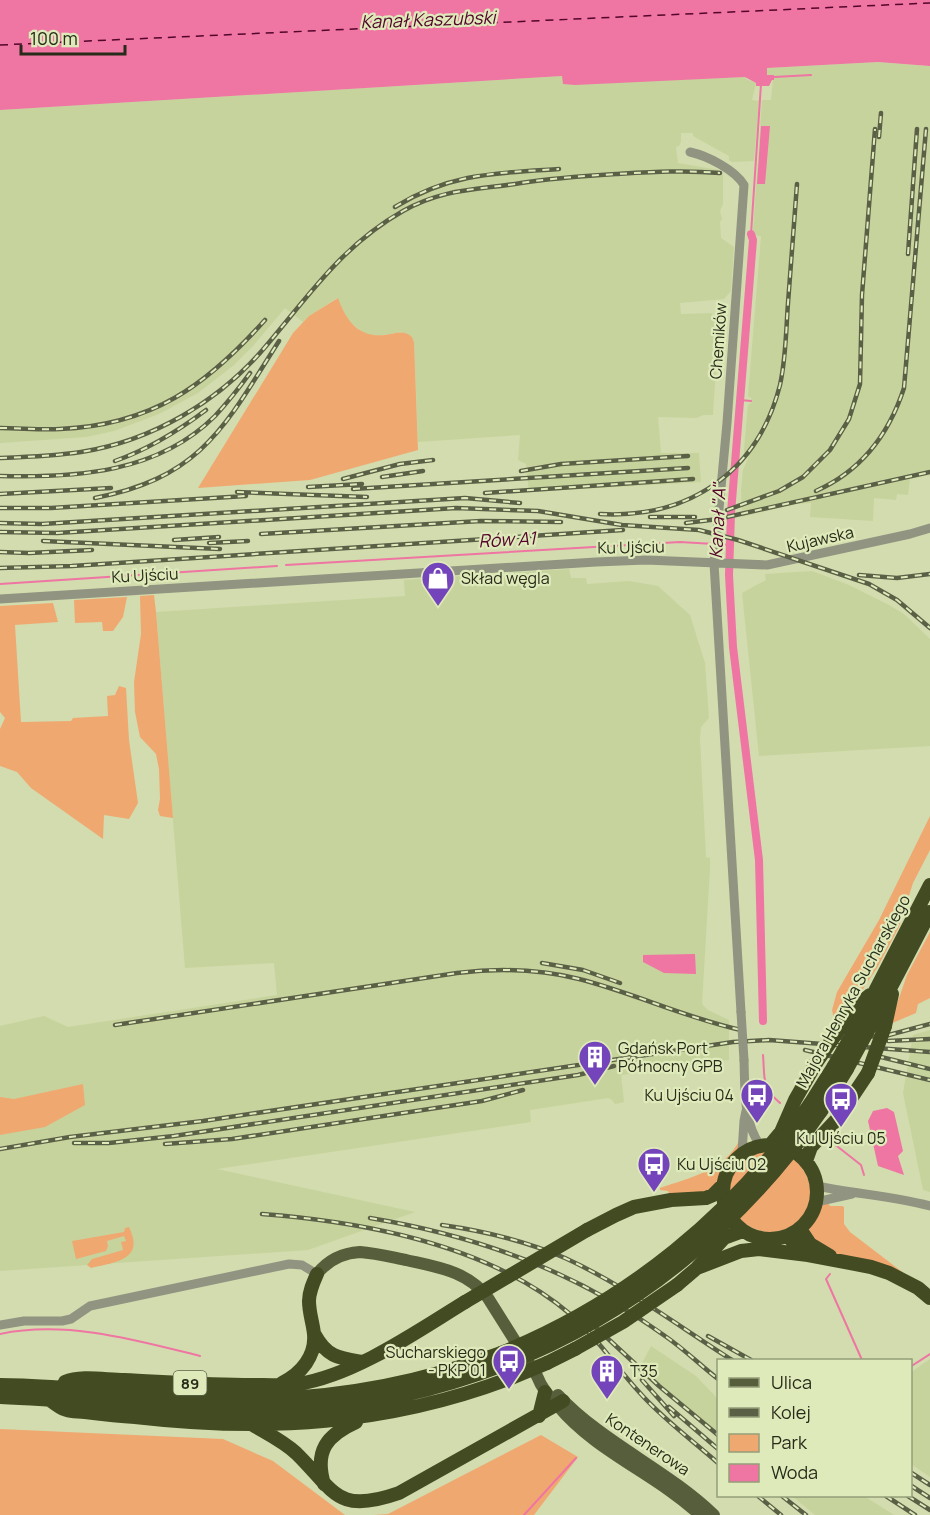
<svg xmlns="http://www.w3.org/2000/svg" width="930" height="1515" viewBox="0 0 930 1515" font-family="Manrope,sans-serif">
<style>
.built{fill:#c7d39d}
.green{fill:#f0a871}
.water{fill:#ef75a3}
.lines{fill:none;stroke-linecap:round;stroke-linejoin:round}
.stream{stroke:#ef75a3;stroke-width:2}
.canal{stroke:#ef75a3;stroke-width:8}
.ferry{stroke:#53052b;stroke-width:1.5;stroke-dasharray:8 6;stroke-linecap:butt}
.minor{stroke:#909481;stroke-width:9}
.major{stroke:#575e3b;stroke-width:12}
.highway{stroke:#434b22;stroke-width:14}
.rail-casing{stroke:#5a6046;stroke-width:4.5}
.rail{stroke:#dfeabb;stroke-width:2;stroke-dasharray:7;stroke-linecap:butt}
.minor-bridge{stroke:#909481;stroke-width:9}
.highway-bridge{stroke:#434b22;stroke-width:14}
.labels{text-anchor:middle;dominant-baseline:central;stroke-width:4.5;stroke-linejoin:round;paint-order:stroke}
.shield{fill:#dfeabb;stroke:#5e644a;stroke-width:1.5}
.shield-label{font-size:15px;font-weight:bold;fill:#272b19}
.street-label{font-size:16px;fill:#272b19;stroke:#dfeabb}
.poi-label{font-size:16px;fill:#272b19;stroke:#dfeabb;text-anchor:start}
.water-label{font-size:18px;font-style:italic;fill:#53052b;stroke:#dfeabb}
</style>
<rect width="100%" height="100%" fill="#d2dcae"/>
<path class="built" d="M878,62l52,4v409l-20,4 -2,16 -11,-1 -1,6 -22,-2 -1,23 -63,-4 1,-14 -16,1 -53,13 -1,-27 2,-20 6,-14 -5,-4v-3l4,-44 3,-2v-5l-3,-2 13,-160 -6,-1 -2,-5 9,-130h9l2,-20 -6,-4v-8z
M562,76l108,4 76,-3v2l10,4 -4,17 7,1 -5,60 -22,1 -3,-2v-4l-36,-20v-3h-12v9l-2,4 -3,1 2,16 41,7 4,5v29l-3,7 2,8 -2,3 1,16 13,9 -3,44 -7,8 -44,4 1,11 30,-1 8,9 -6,93h-9l-8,3 -38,-1 3,36h38l2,29 -172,10 -3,-28 -8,-4 2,-25 -102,7 -4,-100 -2,-5 -11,-5 -16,3 -15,1 -7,-3 -15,-13 -11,-22 -28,18 -6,6 -18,-14 -32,38 -19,19 -36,28 -39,21 -45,17 -28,6 -86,6v-333z
M569,569l2,9h15l1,6 42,-3 29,5 32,29 15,48 4,55 -8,9 -1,11 6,119 4,1v10l-8,136 6,6 21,10v40l-108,15 3,27 -9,2 -3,-4 -4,-2 -78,12 1,12 -314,47 198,43 -107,38 -308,21v-245l44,-10 24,11 209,-32 -3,-32 -89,5 -29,-356 249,-16 -1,-16z
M812,571l37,14 40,20 15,9 26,25v107l-171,10 -17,-163 24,-13 -1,-6z
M930,1030v162l-7,-2 -20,-97 10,-58z
M651,1346l45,30 22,23v35l-78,-67z
M930,1359v118l-19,-13 -1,-91z
M792,1496h72l30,19h-79z"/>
<path class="green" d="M338,298c8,22 20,40 47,37 10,-1 18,-6 27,2l2,5 4,108 -108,30 -112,8 95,-155 16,-17z
M154,595l2,17 17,206 -13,-2 -2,-6 2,-11 -1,-30 -3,-15 -16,-17 -5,-25 -1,-30 7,-48 -1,-38z
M127,597l-4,20 -10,14h-10l-1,-9 -27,1 -1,-23z
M53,603l5,19 -43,3 6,97 50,-1 2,-3 35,-2 -1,-20 8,-1 4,-9 7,2 3,52 9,63 -9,16 -25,-4 -1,24 -72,-51 -14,-16 -17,-6v-37l5,-11 -5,-6v-106z
M930,816v34l-17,33 -14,44 -22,41 -41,61 -4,-19 5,-18 42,-72z
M930,932v66l-12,6 -2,9 -26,11 17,-49z
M83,1084l2,21 -40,22 -45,8v-38l14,2z
M740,1139l-1,9 -12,14 -9,20 -7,9 -21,3 -21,-1 -1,-2 -8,-1v-2c31,-11 65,-17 80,-49z
M770,1151l-41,45c0,-24 15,-44 41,-45z
M793,1158c46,41 -9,101 -54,61z
M827,1201l3,5h12l2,1v17l6,8 68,52 -83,-29 -26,-16c-2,-13 7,-30 18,-38z
M129,1227c16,33 -13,35 -38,41l-4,-3 5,-6 31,-9 -2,-8 5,-1 -2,-5 -17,5 1,5 -2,5 -30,8 -4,-18 52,-9 1,-4z
M0,1429l223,10 50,22 72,54h-345z
M541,1435l37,22 -44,58h-160l14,-1z"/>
<path class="water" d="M0,0h930v66l-52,-4 -111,6v7h7v5h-2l-3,6h-13v-3l-11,-6 -170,8 -12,-1 -1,-8 -562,34z
M761,126h9l-5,58h-8z
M695,954l1,20 -32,-1 -21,-11v-7z
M887,1108l7,4 9,39 -5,5 6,19 -26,-9 -10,-45 5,-10z"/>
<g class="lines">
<path class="stream" d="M774,77l37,-2
M751,234l10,-150
M740,400l11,1
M720,544l9,1
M286,565l394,-23 34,2
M0,584l277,-18
M763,1055c2,24 -2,32 17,48
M833,1143l28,22 3,10
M830,1274l-4,5 36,81
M0,1334c66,-14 136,6 200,22
M910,1367l20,-13
M524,1515l52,-57"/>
<path class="canal" d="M751,234l2,6 -22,273 -2,62 4,72 26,213 4,161"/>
<path class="ferry" d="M0,45l930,-42"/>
<path class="minor" d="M690,152c18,4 45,18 54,33l-17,238 -13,140 27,449
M0,599l596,-37 50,-2 121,5 143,-31 20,-6
M744,1060c1,28 -1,62 16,85
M742,1153l2,-32 2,-10
M817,1186c38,8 76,10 113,20
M816,1202l36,-8
M0,1325l24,-4h38l9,-2 19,-13 199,-42 13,1 15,9"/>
<path class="major" d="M317,1274c11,-14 25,-21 43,-22 15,1 31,5 46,8 31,7 62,11 82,38l49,78c5,13 12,20 21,30 38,46 98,68 142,109
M558,1395c45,48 108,74 156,120"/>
<path class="highway" d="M885,1026l7,-32
M870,1027l60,-115
M840,1028l15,-21 15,-12
M856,1028l74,-143
M810,1104l24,-38
M821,1111l26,-42
M771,1144l10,-12 14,-32 21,-37
M723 1192a47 47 0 1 1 94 0a47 47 0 1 1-94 0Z
M806,1161l5,-14 27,-29 30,-45
M800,1229l10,15 20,12
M587,1230l29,-15 18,-8 37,-7 35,-2 7,-3 10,-10
M787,1236l21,19 63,12 18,6 29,15 12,10
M697,1268l44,-17 18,-2 49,6
M677,1285l20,-17 27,-30 19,-7
M315,1335c12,22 24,23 47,27
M547,1363l28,-14
M65,1382c16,-7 41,-2 59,-2 43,2 85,5 128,5 15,0 31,1 46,-1 57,-9 118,-52 167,-82
M282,1383c19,-9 34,-27 32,-49 -1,-11 -5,-21 -5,-33 0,-9 4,-18 8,-27
M0,1385c88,1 176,15 265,14 81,-2 160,-18 236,-46
M0,1397c100,4 201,19 301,13 71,-4 139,-21 205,-46
M51,1401c5,3 10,8 16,9 5,2 12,1 18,2 16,2 33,4 50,5 130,15 253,8 376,-39
M539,1416l6,-24
M253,1425c15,9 30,16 43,28 39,38 40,62 103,40l164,-92
M324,1484c-10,-33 3,-49 32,-62"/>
<defs>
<path id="rail" d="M879,137l2,-24
M395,207c55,-34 101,-34 164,-38
M908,254l9,-125
M0,428c20,0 40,2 60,1 92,-4 146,-43 205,-109
M0,458c27,-1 55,-2 81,-6 71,-11 139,-51 185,-106 44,-52 77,-101 137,-135 41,-23 75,-21 118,-28 32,-5 63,-7 95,-9 36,-2 68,-4 104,-1
M115,461c34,-12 63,-30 91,-51
M521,471l40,-7 127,-8
M0,476c76,2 158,-3 215,-60 12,-13 24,-28 35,-43
M382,477l41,-6
M343,479l57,-15 33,-4
M308,487l54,-3
M353,489l335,-21
M816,491c45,-20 73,-57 88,-103l22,-259
M237,492l130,5
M485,493l208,-14
M0,494l111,-6
M95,498c107,-21 130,-72 184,-157
M0,508h51l195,-12
M727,510l52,-19 24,-14 27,-27 19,-31 11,-35 2,-89 13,-166
M600,514c89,5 158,-42 180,-129 6,-27 6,-55 8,-82 3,-40 6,-79 9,-119
M650,517h45
M0,523l42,1 423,-26 55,5
M686,523l32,-4 212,-47
M0,532l57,1 399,-25 82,3 84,14 77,5 39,10 131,44 28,16 33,28
M261,534l220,-13 80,1
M174,540l45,-3
M43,541l177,8
M209,543l39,-2
M0,552l29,1 63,-3
M0,568l72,-2 551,-36
M859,575l38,3 33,-4
M542,963l41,7 37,13
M115,1025l342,-52c41,-5 82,-4 122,6 55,14 107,39 162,51
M833,1038l52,-2 45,-12
M888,1041l42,-2
M805,1050l125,30
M877,1056l53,13
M74,1143h35l65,-7 404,-61 36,-9
M165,1144l67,-5 250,-38 41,-11
M0,1149l70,-12 133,-16 530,-79 36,-2 161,12
M262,1214c104,8 227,31 308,100 27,23 46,53 70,79 23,26 52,47 78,70
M370,1218c108,18 205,53 295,118 19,13 35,29 53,43
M442,1225c42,6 84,16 123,33 59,27 112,67 167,102
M590,1322l69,64 59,49
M708,1336l43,24
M642,1380l32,36
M669,1407l49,42
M910,1472l20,13
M910,1485l20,13
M758,1496l23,19
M782,1496l24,19
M886,1496l29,19
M908,1496l22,14"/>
</defs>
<use href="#rail" class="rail-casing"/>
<use href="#rail" class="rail"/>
<path class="minor-bridge" d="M741,1012l3,48"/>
<path class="highway-bridge" d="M816,1063l24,-35
M834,1066l22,-38
M847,1069l23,-42
M868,1073l17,-47
M465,1302l122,-72
M575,1349l48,-27 54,-37
M501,1353c127,-52 232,-137 309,-249
M506,1364c128,-50 237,-140 315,-253
M511,1378l36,-15"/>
</g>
<defs>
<symbol id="shop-pin" viewBox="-11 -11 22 30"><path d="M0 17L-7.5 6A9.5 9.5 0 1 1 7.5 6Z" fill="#7444bb" stroke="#dfeabb"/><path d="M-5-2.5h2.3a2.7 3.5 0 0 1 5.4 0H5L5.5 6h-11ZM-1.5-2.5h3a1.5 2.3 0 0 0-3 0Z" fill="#fff"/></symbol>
<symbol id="building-pin" viewBox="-11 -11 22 30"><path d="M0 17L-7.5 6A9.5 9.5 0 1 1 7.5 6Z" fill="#7444bb" stroke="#dfeabb"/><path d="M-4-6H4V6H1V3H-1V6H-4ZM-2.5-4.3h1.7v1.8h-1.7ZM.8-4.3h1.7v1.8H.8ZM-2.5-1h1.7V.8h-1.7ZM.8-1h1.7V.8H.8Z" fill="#fff"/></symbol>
<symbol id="bus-pin" viewBox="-11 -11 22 30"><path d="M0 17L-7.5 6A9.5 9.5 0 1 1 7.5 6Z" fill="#7444bb" stroke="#dfeabb"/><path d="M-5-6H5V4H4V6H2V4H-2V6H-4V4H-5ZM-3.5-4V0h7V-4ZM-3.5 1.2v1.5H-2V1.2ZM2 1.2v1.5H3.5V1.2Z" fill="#fff"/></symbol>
</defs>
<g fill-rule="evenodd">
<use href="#shop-pin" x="419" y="559" width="38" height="52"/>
<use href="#building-pin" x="576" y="1038" width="38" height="52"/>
<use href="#bus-pin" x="738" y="1076" width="38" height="52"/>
<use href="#bus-pin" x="822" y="1080" width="38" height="52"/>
<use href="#bus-pin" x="635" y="1145" width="38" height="52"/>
<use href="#bus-pin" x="490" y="1342" width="38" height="52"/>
<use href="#building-pin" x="588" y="1352" width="38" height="52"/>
</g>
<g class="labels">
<rect class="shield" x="173.5" y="1371" width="33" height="24" rx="4.5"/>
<g class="shield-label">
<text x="190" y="1383">89</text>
</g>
<g class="street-label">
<text transform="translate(718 341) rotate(-86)">Chemików</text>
<text transform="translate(820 539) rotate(-13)">Kujawska</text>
<text transform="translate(631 547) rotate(-1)">Ku Ujściu</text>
<text transform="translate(145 575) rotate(-3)">Ku Ujściu</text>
<text transform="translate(853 991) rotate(-61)">Majora Henryka Sucharskiego</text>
<text transform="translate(648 1444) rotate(34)">Kontenerowa</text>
</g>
<g class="poi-label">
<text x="461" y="578">Skład węgla</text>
<text x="618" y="1048">Gdańsk Port<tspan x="618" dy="18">Północny GPB</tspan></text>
<text x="734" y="1095" text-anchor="end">Ku Ujściu 04</text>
<text x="841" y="1138" text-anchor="middle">Ku Ujściu 05</text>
<text x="677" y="1164">Ku Ujściu 02</text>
<text x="486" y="1352" text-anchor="end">Sucharskiego<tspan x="486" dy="18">- PKP 01</tspan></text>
<text x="630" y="1371">T35</text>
</g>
<g class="water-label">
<text transform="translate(428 19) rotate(-2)">Kanał Kaszubski</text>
<text transform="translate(717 521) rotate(-87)">Kanał "A"</text>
<text transform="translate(507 539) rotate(-3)">Rów A1</text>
</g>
</g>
<rect x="717" y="1359" width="195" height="138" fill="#dfeabb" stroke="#959e7a" stroke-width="1.5"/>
<rect x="729" y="1378" width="30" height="9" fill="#575e3b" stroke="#959e7a" stroke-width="1.5"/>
<text x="771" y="1389" font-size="18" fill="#272b19">Ulica</text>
<rect x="729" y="1408" width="30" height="9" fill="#5a6046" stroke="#959e7a" stroke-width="1.5"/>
<text x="771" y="1419" font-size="18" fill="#272b19">Kolej</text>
<rect x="729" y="1434" width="30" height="18" fill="#f0a871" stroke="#959e7a" stroke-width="1.5"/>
<text x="771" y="1449" font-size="18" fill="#272b19">Park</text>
<rect x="729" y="1464" width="30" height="18" fill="#ef75a3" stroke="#959e7a" stroke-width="1.5"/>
<text x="771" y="1479" font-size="18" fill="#272b19">Woda</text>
<path d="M21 45v9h104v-9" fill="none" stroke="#272b19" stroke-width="3"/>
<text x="30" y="45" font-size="18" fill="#272b19" stroke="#dfeabb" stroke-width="4.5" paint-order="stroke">100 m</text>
</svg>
